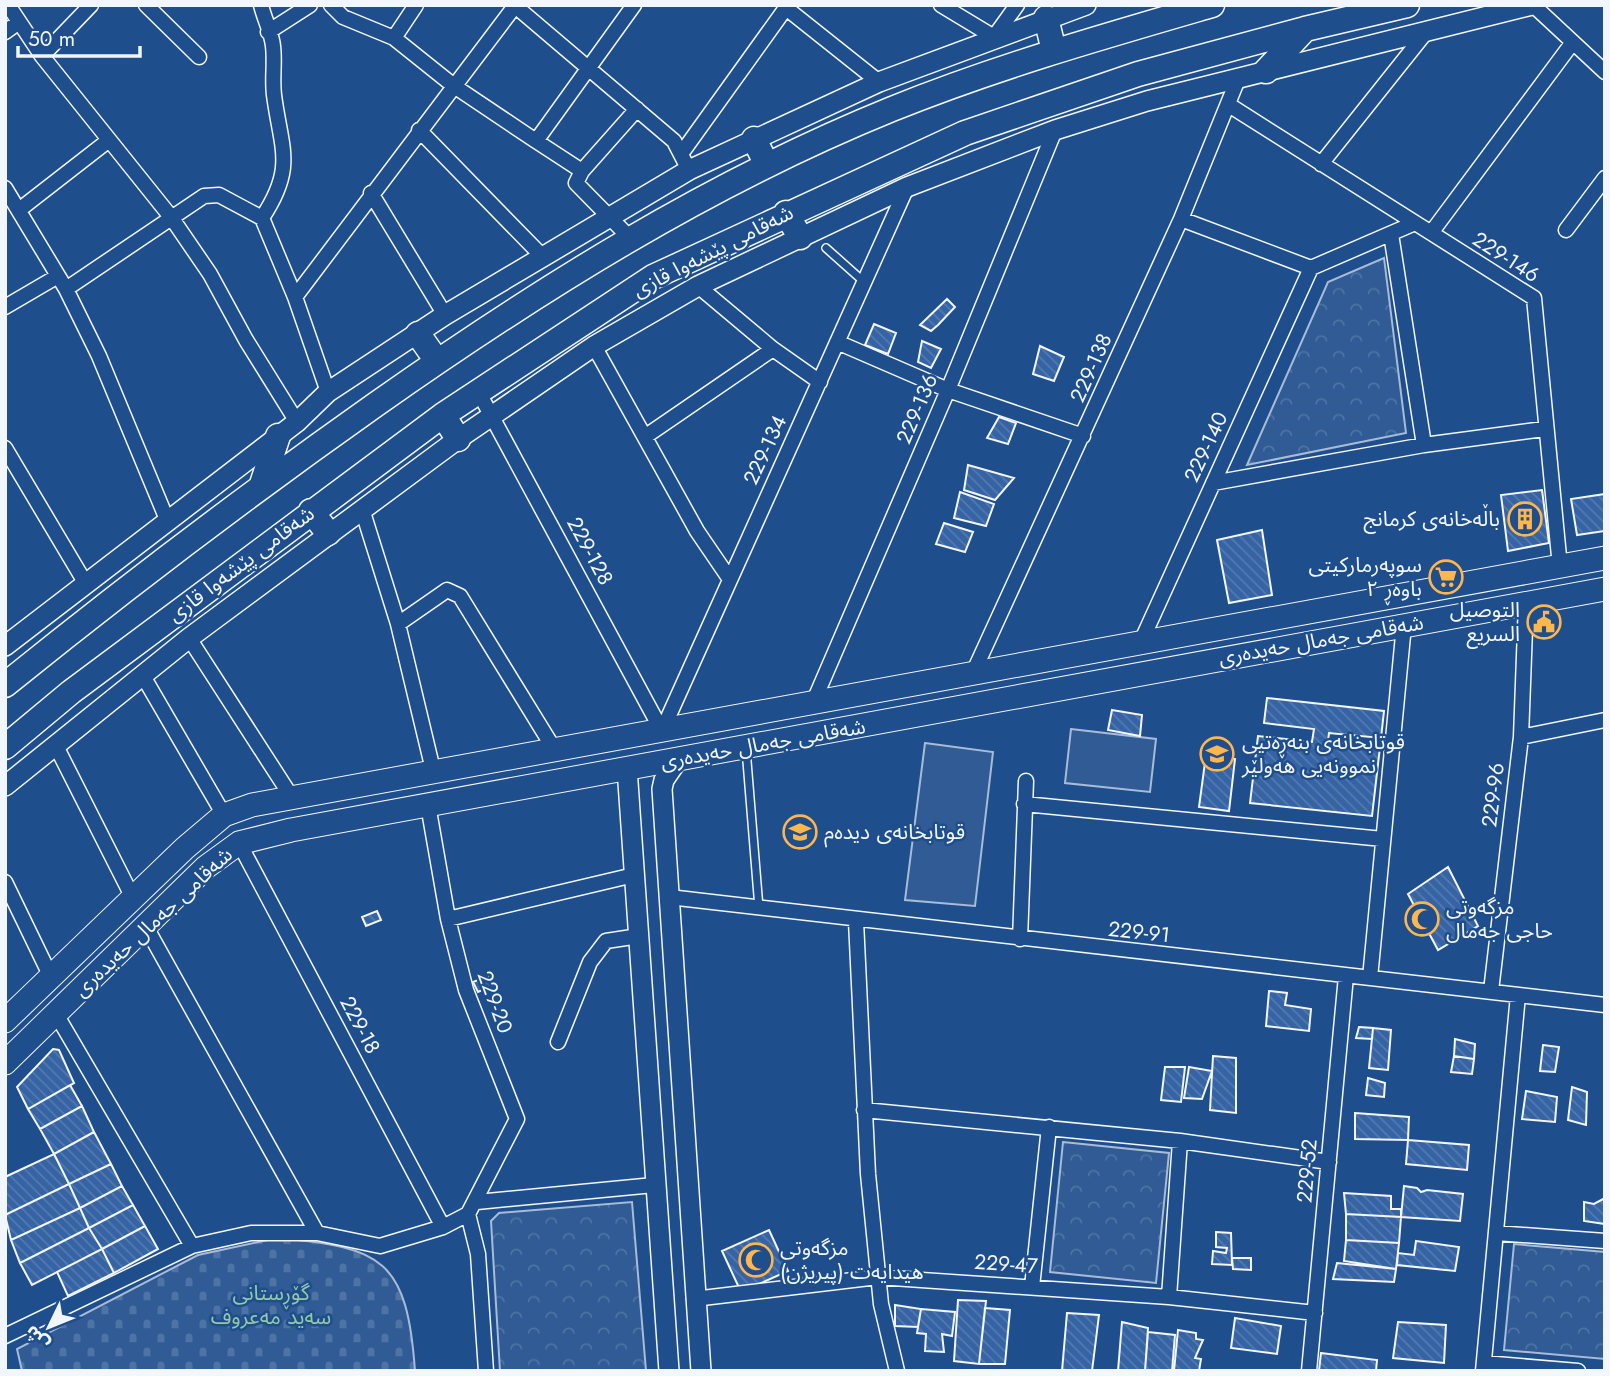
<svg xmlns="http://www.w3.org/2000/svg" width="1610" height="1376" viewBox="0 0 1610 1376" font-family="Jost,'Noto Sans Arabic',sans-serif">
<style>
.forest{fill:url(#forest-crowns);stroke:#a8bbd7;stroke-width:2}
.cemetery{fill:url(#cemetery-stones);stroke:#a8bbd7;stroke-width:2}
.pitch{fill:#305b95;stroke:#a8bbd7;stroke-width:2}
.building{fill:url(#building-back-hatch);stroke:#f2f6ff;stroke-width:2}
.lines{fill:none;stroke-linecap:round;stroke-linejoin:round}
.service-casing{stroke:#f2f6ff;stroke-width:10}
.minor-casing{stroke:#f2f6ff;stroke-width:17}
.tertiary-casing{stroke:#f2f6ff;stroke-width:22}
.primary-casing{stroke:#f2f6ff;stroke-width:25}
.trunk-casing{stroke:#f2f6ff;stroke-width:27}
.service{stroke:#1f4e8c;stroke-width:7}
.minor{stroke:#1f4e8c;stroke-width:14}
.tertiary{stroke:#1f4e8c;stroke-width:19}
.primary{stroke:#1f4e8c;stroke-width:23}
.trunk{stroke:#1f4e8c;stroke-width:24}
.labels{text-anchor:middle;dominant-baseline:central;stroke-width:5;stroke-linejoin:round;paint-order:stroke}
.street-label{font-size:21px;fill:#f2f6ff;stroke:#1f4e8c}
.poi-label{font-size:21px;fill:#f2f6ff;stroke:#1f4e8c;text-anchor:start}
.park-label{font-size:21px;fill:#97c8a6;stroke:#1f4e8c}
</style>
<defs>
<pattern id="forest-crowns" width="20" height="18" patternUnits="userSpaceOnUse" patternTransform="scale(1.75)"><rect width="20" height="18" fill="#305b95"/><path d="M2 6a3 3 0 1 1 6 0M12 15a3 3 0 1 1 6 0" fill="none" stroke="#4e73a5"/></pattern>
<pattern id="cemetery-stones" width="16" height="16" patternUnits="userSpaceOnUse" patternTransform="scale(1.75)"><rect width="16" height="16" fill="#305b95"/><path d="M2 7V4a2 2 0 0 1 4 0v3zM10 15v-3a2 2 0 0 1 4 0v3z" fill="#4e73a5"/></pattern>
<pattern id="building-back-hatch" width="6" height="6" patternUnits="userSpaceOnUse" patternTransform="scale(1.75)"><rect width="6" height="6" fill="#3563a3"/><path d="M-1 5l2 2M0 0l6 6M5-1l2 2" fill="none" stroke="#537ab1"/></pattern>
</defs>
<rect width="100%" height="100%" fill="#1f4e8c"/>
<path class="forest" d="M1384,258l22,175 -159,32 81,-183z
M1063,1142l106,11 -13,130 -106,-11z
M632,1202l14,169h-146l-9,-150 8,-8z
M1514,1244l91,8v107l-101,-9z"/>
<path class="cemetery" d="M277,1238c106,9 130,22 138,133h-393l-5,-22 181,-94z"/>
<path class="pitch" d="M1071,729l85,10 -6,53 -85,-9z
M925,743l68,9 -18,154 -70,-6z"/>
<path class="building" d="M947,299l8,8 -17,18 -7,6 -11,-6z
M874,324l22,9 -8,21 -23,-9z
M922,341l19,8 -10,19 -13,-6z
M1040,346l24,11 -10,24 -21,-7z
M999,417l17,6 -8,21 -21,-6z
M968,465l46,13 -19,22 -31,-10z
M1542,490l7,53 -41,8 -7,-56z
M960,492l34,12 -8,22 -32,-8z
M1605,494v37l-28,4 -6,-36z
M944,523l29,9 -8,20 -29,-8z
M1262,530l10,65 -43,8 -12,-63z
M1267,698l117,13 -3,27 -52,-5 -1,8 52,6 -8,69 -122,-13 8,-67 54,6 2,-13 -50,-6z
M1112,710l30,5 -2,21 -32,-6z
M1206,755l29,4 -6,52 -30,-4z
M1448,867l30,59 -40,24 -30,-56z
M377,911l4,9 -15,6 -4,-9z
M488,976l4,10 -14,6 -5,-10z
M1269,991l18,2 -2,12 26,4 -2,22 -43,-5z
M1359,1027l14,1 -1,11 -16,-1z
M1373,1028l18,2 -3,40 -19,-2z
M1455,1039l20,5 -1,15 -20,-3z
M1543,1045l16,2 -4,25 -15,-1z
M53,1049l6,1 15,33 -46,26 -11,-22z
M1213,1056l23,2v55l-26,-3z
M1454,1056l20,3 -2,15 -21,-2z
M1165,1067h20l-4,35 -20,-2z
M1189,1067l23,4 -10,28 -18,-1z
M1368,1078l17,5 -1,14 -18,-2z
M70,1085l12,21 -42,23 -12,-20z
M1572,1087l15,5 -1,33 -18,-5z
M1526,1091l31,6 -2,25 -33,-3z
M82,1106l12,26 -40,22 -14,-25z
M1355,1113l54,4 -1,23 -53,-1z
M94,1132l17,32 -42,20 -15,-30z
M1408,1140l61,5 -2,25 -61,-6z
M54,1154l15,30 -64,31v-38z
M111,1164l11,22 -42,22 -11,-24z
M69,1184l11,24 -69,32 -6,-25z
M122,1186l11,19 -44,23 -9,-20z
M1404,1186l13,2 4,4 6,-2 36,4 -3,27 -59,-4z
M1344,1193l47,3v13h10v8l-55,-3z
M1605,1198v26l-21,-3v-19l10,2z
M133,1205l12,21 -43,23 -13,-21z
M80,1208l9,20 -69,35 -9,-23z
M1346,1214l55,3 -2,26 -53,-3z
M145,1226l13,23 -44,24 -12,-24z
M89,1228l13,21 -70,36 -12,-22z
M769,1230l19,41 -47,21 -19,-41z
M1216,1232l15,1 1,32 -20,-1 1,-13 13,2 1,-5 -11,-1z
M1346,1240l53,3 -3,26 -52,-8z
M1416,1241l43,6 -4,24 -58,-6 1,-12 16,2z
M102,1249l12,24 -46,23 -11,-24z
M1232,1258h19v12l-18,-1z
M1337,1263l59,6 -2,13 -61,-3z
M958,1300l28,1 -7,63 -25,-3z
M895,1305l26,4 -3,18 -23,-1z
M985,1308l25,2 -5,54h-26z
M921,1309l34,3 -3,24 -10,-2 2,18 -19,-1 1,-17 -9,-1z
M1067,1313l32,2 -7,56h-30z
M1235,1318l46,8 -4,28 -46,-6z
M1122,1322l26,6 -3,43h-27z
M1398,1322l48,3 -2,38 -51,-5z
M1178,1330l18,3v6l7,1 -8,18 6,1 -2,12h-25z
M1148,1332l27,3 -3,36h-27z
M1321,1353l56,7 -1,11h-57z"/>
<g class="lines">
<defs>
<path id="service" d="M826,248l37,33
M746,749l13,159"/>
<path id="minor" d="M8,5l34,51 129,161 39,57 36,66 51,82
M146,5l53,52
M261,5c3,13 11,29 12,41 2,16 -1,33 1,49 7,54 22,72 -12,123l33,79 33,95
M331,5l12,12 51,21 60,48 82,55 98,-136
M514,5l160,136 15,29
M941,5l53,32 23,-32
M1533,5l72,67
M786,8l93,74
M5,32l14,-10
M268,32l42,-27
M394,38l22,-33
M42,56l49,-51
M1229,105l305,193 26,269
M419,130l122,125
M536,141l46,30
M681,154l107,-149
M1321,164l106,-133
M5,188l61,101 33,67 69,166
M371,193l74,122
M19,210l90,-70
M1181,219l130,49 104,-45
M1566,230l39,-52
M1431,233l142,-191
M1391,234l33,211
M630,238l-54,-55 6,-12 55,-62
M698,286l75,63 47,33
M66,289l138,-93 15,-1 43,23
M295,297l220,-291
M5,307l53,-31
M837,342l111,48 135,46
M594,346l103,185 32,47
M478,391l184,340
M646,436l127,-87
M5,448l81,136
M1213,483l211,-38 120,-16
M362,509l36,115 36,150
M398,624l49,-34 13,6 96,156
M189,638l102,158
M1140,644l171,-376
M974,671l207,-452 57,-140
M143,676l81,139
M813,703l135,-313 107,-260
M662,731l245,-544
M1521,737l84,-17
M55,744l78,154
M1024,804l359,35
M239,843l204,384
M5,882l46,95
M669,897l936,108
M448,919l186,-44
M856,921l12,253 13,130 16,67
M146,927l171,306
M1020,939l6,-158
M1370,978l34,-353
M1491,991l30,-254 5,-135
M56,1014l136,232
M558,1042l32,-80 16,-21 33,-5
M864,1110l316,31 149,21
M477,1202l177,-17
M468,1214l10,40 8,117
M1496,1233l109,8
M1032,1287l17,-160
M1169,1297l11,-156
M694,1299l184,-22 291,20 146,16
M5,1336l187,-90 59,-13h66l63,13 63,-19 25,-13 49,-95 -51,-129 -18,-71 -20,-114
M1484,1363l94,8
M1309,1371l37,-395
M1483,1371l35,-376"/>
<path id="tertiary" d="M5,646l292,-224 31,-30 117,-77 244,-145 190,-88 207,-77
M679,758l-15,22 -2,9 39,582
M627,768l42,603
M5,786l184,-148 269,-199 136,-93 104,-60 209,-99 148,-57 92,-29 385,-96"/>
<path id="primary" d="M5,1021l180,-173 39,-33 28,-10 1353,-247
M5,1063l201,-196 33,-24 52,-13 1314,-241"/>
<path id="trunk" d="M1046,18l8,33
M1266,71l39,-42
M754,139l13,26
M786,213l14,24
M418,334l19,27
M443,415l15,24
M262,484l16,-48
M311,511l17,22
M5,685c120,-97 244,-191 370,-280 162,-114 332,-221 517,-296 104,-42 213,-73 320,-104
M5,747l66,-55 372,-277 210,-138 312,-144 173,-59 167,-45 102,-24"/>
</defs>
<use href="#service" class="service-casing"/>
<use href="#minor" class="minor-casing"/>
<use href="#tertiary" class="tertiary-casing"/>
<use href="#primary" class="primary-casing"/>
<use href="#trunk" class="trunk-casing"/>
<use href="#service" class="service"/>
<use href="#minor" class="minor"/>
<use href="#tertiary" class="tertiary"/>
<use href="#primary" class="primary"/>
<use href="#trunk" class="trunk"/>
</g>
<defs>
<symbol id="building-ring" viewBox="-11 -11 22 22"><circle r="9.5" fill="#1f4e8c" stroke="#ffb74d" stroke-width="1.5"/><path d="M-4-6H4V6H1V3H-1V6H-4ZM-2.5-4.3h1.7v1.8h-1.7ZM.8-4.3h1.7v1.8H.8ZM-2.5-1h1.7V.8h-1.7ZM.8-1h1.7V.8H.8Z" fill="#ffb74d"/></symbol>
<symbol id="supermarket-ring" viewBox="-11 -11 22 22"><circle r="9.5" fill="#1f4e8c" stroke="#ffb74d" stroke-width="1.5"/><path d="M-6-5.5h2.5l.6 2H6L4.5 2H-2.5L-4.4-4H-6ZM-1.5 3.2a1.3 1.3 0 1 0 .1 0ZM3 3.2a1.3 1.3 0 1 0 .1 0Z" fill="#ffb74d"/></symbol>
<symbol id="civic-ring" viewBox="-11 -11 22 22"><circle r="9.5" fill="#1f4e8c" stroke="#ffb74d" stroke-width="1.5"/><path d="M-.6-6.5H3V-4.5H.6V-3L4-1V1h2V6H-6V1h2V-1L-.6-3ZM-1.2 2.5V6h2.4V2.5Z" fill="#ffb74d"/></symbol>
<symbol id="school-ring" viewBox="-11 -11 22 22"><circle r="9.5" fill="#1f4e8c" stroke="#ffb74d" stroke-width="1.5"/><path d="M0-5L7-2L0 1L-7-2ZM-4 1L0 2.5L4 1V4Q0 6-4 4Z" fill="#ffb74d"/></symbol>
<symbol id="mosque-ring" viewBox="-11 -11 22 22"><circle r="9.5" fill="#1f4e8c" stroke="#ffb74d" stroke-width="1.5"/><path d="M3.5-4.9A6 6 0 1 0 3.5 4.9A5 5 0 1 1 3.5-4.9Z" fill="#ffb74d"/></symbol>
</defs>
<g fill-rule="evenodd">
<use href="#building-ring" x="1506" y="500" width="38" height="38"/>
<use href="#supermarket-ring" x="1427" y="558" width="38" height="38"/>
<use href="#civic-ring" x="1525" y="603" width="38" height="38"/>
<use href="#school-ring" x="1198" y="735" width="38" height="38"/>
<use href="#school-ring" x="781" y="813" width="38" height="38"/>
<use href="#mosque-ring" x="1403" y="900" width="38" height="38"/>
<use href="#mosque-ring" x="737" y="1241" width="38" height="38"/>
</g>
<g class="labels">
<g class="street-label">
<text transform="translate(713 251) rotate(-27)">شەقامی پێشەوا قازی</text>
<text transform="translate(1506 257) rotate(33)">229-146</text>
<text transform="translate(1091 368) rotate(-66)">229-138</text>
<text transform="translate(917 409) rotate(-67)">229-136</text>
<text transform="translate(1206 447) rotate(-65)">229-140</text>
<text transform="translate(765 450) rotate(-65)">229-134</text>
<text transform="translate(590 551) rotate(62)">229-128</text>
<text transform="translate(241 564) rotate(-37)">شەقامی پێشەوا قازی</text>
<text transform="translate(1321 640) rotate(-10)">شەقامی جەمال حەیدەری</text>
<text transform="translate(763 744) rotate(-10)">شەقامی جەمال حەیدەری</text>
<text transform="translate(1493 795) rotate(-83)">229-96</text>
<text transform="translate(153 922) rotate(-43)">شەقامی جەمال حەیدەری</text>
<text transform="translate(1139 932) rotate(6)">229-91</text>
<text transform="translate(495 1002) rotate(70)">229-20</text>
<text transform="translate(360 1025) rotate(62)">229-18</text>
<text transform="translate(1307 1171) rotate(-85)">229-52</text>
<text transform="translate(1006 1264) rotate(4)">229-47</text>
</g>
<g class="poi-label">
<text x="1500" y="519" text-anchor="end">باڵەخانەی کرمانج</text>
<text x="1422" y="565" text-anchor="end">سوپەرمارکیتی<tspan x="1422" dy="24">باوەڕ ٢</tspan></text>
<text x="1520" y="610" text-anchor="end">التوصيل<tspan x="1520" dy="24">السريع</tspan></text>
<text x="1242" y="742">قوتابخانەی بنەڕەتیی<tspan x="1242" dy="24">نموونەیی هەولێر</tspan></text>
<text x="824" y="832">قوتابخانەی دیدەم</text>
<text x="1446" y="907">مزگەوتی<tspan x="1446" dy="24">حاجی جەمال</tspan></text>
<text x="780" y="1248">مزگه‌وتی<tspan x="780" dy="24">هیدایه‌ت (پیریژن)</tspan></text>
</g>
<g class="park-label">
<text x="271" y="1293">گۆڕستانی<tspan x="271" dy="24">سەید مەعروف</tspan></text>
</g>
</g>
<rect width="1610" height="1376" fill="none" stroke="#f2f6ff" stroke-width="14"/>
<g transform="translate(49 1327) rotate(227)" stroke="#1f4e8c" stroke-width="5" paint-order="stroke">
<path d="M0-5L12 26L0 18L-12 26Z" fill="#f2f6ff"/>
<text y="-10" font-size="19" font-weight="bold" text-anchor="middle" fill="#f2f6ff">ش</text>
</g>
<path d="M18 46v10h122v-10" fill="none" stroke="#f2f6ff" stroke-width="3.5"/>
<text x="28" y="46" font-size="21" fill="#f2f6ff" stroke="#1f4e8c" stroke-width="5" paint-order="stroke">50 m</text>
</svg>
